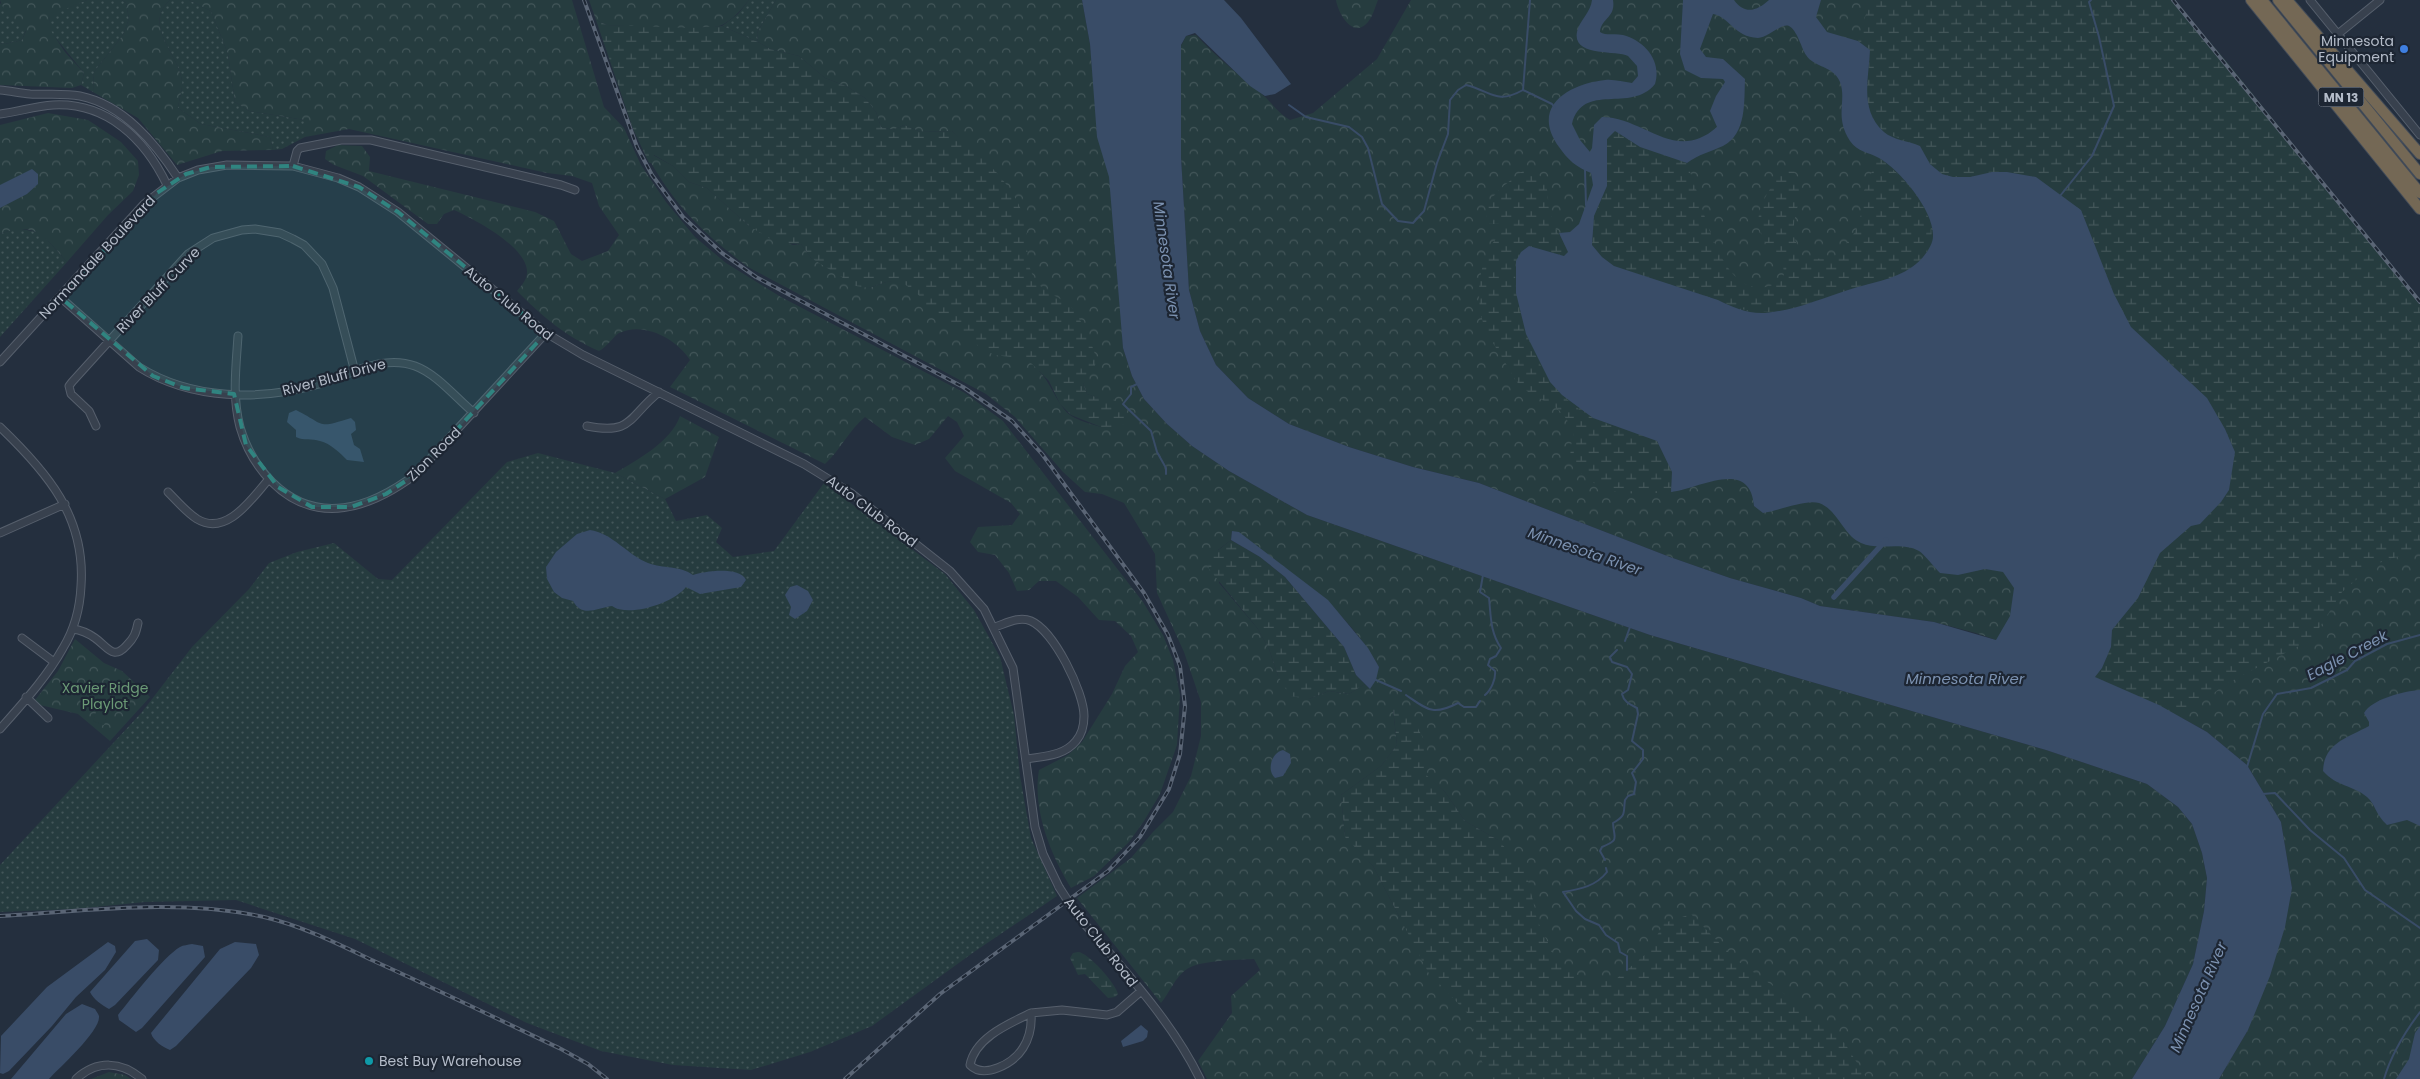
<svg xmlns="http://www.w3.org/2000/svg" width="2420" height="1079" viewBox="0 0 2420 1079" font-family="Poppins,sans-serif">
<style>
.grass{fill:url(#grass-dots)}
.forest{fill:url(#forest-crowns);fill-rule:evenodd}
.wetland{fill:url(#wetland-marsh)}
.pitch{fill:#263c3f}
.water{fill:#394c67;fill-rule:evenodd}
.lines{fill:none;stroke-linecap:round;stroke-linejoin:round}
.stream{stroke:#394c67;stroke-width:2}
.canal{stroke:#394c67;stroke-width:5.5}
.minor-casing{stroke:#565f6c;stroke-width:9}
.highway-casing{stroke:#434c59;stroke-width:12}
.minor{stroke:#38414e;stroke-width:7}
.highway{stroke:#746855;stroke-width:10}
.rail-casing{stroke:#5a6575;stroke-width:4}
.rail{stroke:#1d2633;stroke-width:2;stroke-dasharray:5.5;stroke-linecap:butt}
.minor-bridge-casing{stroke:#565f6c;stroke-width:9;stroke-linecap:butt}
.minor-bridge{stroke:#38414e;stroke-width:7}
.marked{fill:#308480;fill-opacity:0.2;stroke:#308480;stroke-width:4;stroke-dasharray:10 6;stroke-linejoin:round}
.shop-dot{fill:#3f7fe0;stroke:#1d2633;stroke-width:2}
.culture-dot{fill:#0f9aa8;stroke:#1d2633;stroke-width:2}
.labels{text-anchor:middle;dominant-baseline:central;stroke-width:4.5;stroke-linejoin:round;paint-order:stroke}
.shield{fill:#1d2633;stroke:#878f9c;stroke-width:1}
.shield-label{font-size:12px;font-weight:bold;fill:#b4bcc9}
.poi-label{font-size:14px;fill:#b4bcc9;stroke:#1d2633;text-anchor:end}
.street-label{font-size:14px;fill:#b4bcc9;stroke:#1d2633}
.park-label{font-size:14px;fill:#6b9a76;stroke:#1d2633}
.water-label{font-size:15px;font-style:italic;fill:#7c92b1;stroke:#1d2633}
</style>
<defs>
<pattern id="grass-dots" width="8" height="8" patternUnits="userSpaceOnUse" patternTransform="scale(1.25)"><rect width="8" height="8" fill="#263c3f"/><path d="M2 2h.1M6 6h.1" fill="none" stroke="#435659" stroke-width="1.8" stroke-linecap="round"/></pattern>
<pattern id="forest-crowns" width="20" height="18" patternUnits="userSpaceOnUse" patternTransform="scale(1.25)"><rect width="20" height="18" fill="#263c3f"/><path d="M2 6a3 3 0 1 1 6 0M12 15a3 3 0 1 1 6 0" fill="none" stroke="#435659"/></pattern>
<pattern id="wetland-marsh" width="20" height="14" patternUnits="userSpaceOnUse" patternTransform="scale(1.25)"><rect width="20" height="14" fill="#263c3f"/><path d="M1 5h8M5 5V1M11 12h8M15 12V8" fill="none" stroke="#435659"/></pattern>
</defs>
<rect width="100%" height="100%" fill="#242f3e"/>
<path class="grass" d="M87,0h35l4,3 3,16 -6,16 -29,37 -1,20 -12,-7 3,-12 -34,-42 -1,-16z
M170,0h19l22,11 17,43 7,48 14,9 56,9v17l-23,12 -9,1 -3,-13 -69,-13 -23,-16c1,-9 5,-19 4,-27 -3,-27 -40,-56 -12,-81z
M749,0h27l-19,33 1,9 -36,-16 16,-12z
M0,3l26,27 -4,10 -17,4 -5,-1z
M17,228l24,5 26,29 -67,75v-103z
M538,453l77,20 50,26 11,22 31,-6 15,13 -6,14 17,15 41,-6 50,-68 121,91 29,36 26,47 14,58 6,61 11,62 26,58 -83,56 -102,74 -62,26 -59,18 -78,-5 -72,-14 -74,-28 -172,-84 -119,-39 -91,2 -70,7 -75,3v-47l142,-153 50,-65 57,-58 20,-26 28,-11 37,-9 44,36 14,1 115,-118z"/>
<path class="forest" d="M0,0h87l-38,16 2,15 14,21 19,21 -3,12 -9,3 -72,-3v-42l5,1 17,-4 4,-9c-9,-9 -24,-20 -26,-31z
M122,0h48c-28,25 9,54 12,81 1,8 -3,18 -4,27l23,16 69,13 3,13 -51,1 -45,14 -39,-47 -45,-26 1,-20 29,-37 6,-16 -3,-16z
M189,0h383l32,107 20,21 17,37 25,37 29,35 31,26 55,34 184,96 38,28 140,181 20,33 10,25 7,35 -3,50 -17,49 -16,27 -15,21 -35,34 -23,12c-20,-33 -39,-78 -32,-118l29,-15 14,-13 30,-48 13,-28 13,-14 -7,-16 -16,-15 -16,-1 -21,-23 -22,-16h-17l-10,9 -12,1 -8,-18 -14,-18 -17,-3 -8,-10 8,-15 34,-2 8,-11 -9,-11 -56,-32 -10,-13 19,-22 -7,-14 -9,-6 -19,23 -14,6 -23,-8 -27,-20c-16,13 -24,32 -40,47l-155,-77 20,-27c-13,-21 -46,-39 -71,-27 -4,2 -12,14 -20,18 -34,-15 -56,-34 -82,-60 3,-4 7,-8 9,-13 10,-27 -52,-59 -72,-68l-10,4 -7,10h-9l-65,-48 -29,-11 -9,-6 1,-8 12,-6 24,1 8,11 -1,14 166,41 19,9 17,33 11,7 26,-10 11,-16 -20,-29 -7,-23 -20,-7 -25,-3 -198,-44 -44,8v-17l-56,-9 -14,-9 -7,-48 -17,-43z
M589,0h160c-7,9 -15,18 -25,24 -15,9 -96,2 -117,1l-11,-5z
M776,0h306l8,44 4,41 36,-39 -11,234 4,68 9,28 12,23 23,25 25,22 37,25 78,44 343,120 396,115 101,34 31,23 14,17 10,29 5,25 -3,33 -11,53 -28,62 -33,53h-925l-9,-18 34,-48 -1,-17 29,-26 -6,-11c-17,1 -53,1 -67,10 -12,8 -17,23 -26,34l-84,-105 54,-40 22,-26 20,-20 18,-36 10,-40v-34l-17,-50 -27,-59 -2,-39 -31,-51 -22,-9 -17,-2 -22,-20 -48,-55 -29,-23 -238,-127c-44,-33 -69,-57 -97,-104l2,-8 20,11 16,16 18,6 42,38 44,19 8,-1 10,14 58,30 17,-6 14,-2 105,-97 -53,-52 -31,1 -17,-7 -11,5 -12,-3 -5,-15 -11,-14 -19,-12 -21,-8 -26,-22 -29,-7 -12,-7 -1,-9zM1081,324c11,21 17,40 2,60l4,10 11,4h14l-11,29c-9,-3 -18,-5 -26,-9 -17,-8 -22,-33 -36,-47zM1232,531c59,42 110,71 147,136l-10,21 -4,-4 -16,10 -20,-3 -20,8 -31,-23 -9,-27 -11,-20 -39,-46 -1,-33 13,-10zM1393,709l31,31 -1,33 22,19 20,29 33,19 -98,78 -27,-52 -28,-30 -4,-41 40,-29 16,-21z
M1336,0h42c-3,7 -5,16 -10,22 -15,18 -30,-9 -32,-22z
M1411,0h763l52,61 194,241v777h-201l29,-49 44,-142 -11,-66 -34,-57 -40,-33 -48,-27 -93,-40 -90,-32 -42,-11 -114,-16 -19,-8 -71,-20 -60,-21 -191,-74 -66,-16 -64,-20 -60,-23 -41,-26 -32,-33 -16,-34 -11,-41 -8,-133v-111l5,-10 10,-1c21,23 45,41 68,61 10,9 13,16 26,24l23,-7 64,-54z
M48,113l40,7 33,22 17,19 1,14 -6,16 -25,24 -41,47c-22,-25 -32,-42 -67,-28v-109z
M680,416l39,21 -14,40 -40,22 -50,-26c22,-13 56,-31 65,-57z
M75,639l29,24 18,8 28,26 -40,44 -32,-27 -38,-9 -5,-5 23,-29z
M109,1072l16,3 6,4h-40z"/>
<path class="wetland" d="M1867,0h307l52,61 194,241v249l-34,9 -15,7 -29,25 -30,47 -88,46 -42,33 -87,-41 7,-9 9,-21 1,-17 26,-32 22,-45 31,-27 9,-3 21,-21 8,-12 6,-38 -10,-23 -18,-31 -76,-71 -17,-33 -33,-84 -45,-33 -44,-5 -22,5h-17l-11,-3 -12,-10 -5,-10 -17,-13 -24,-8 -11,-14 -7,-21 4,-48 -12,-9 8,-27z
M596,20l11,5 82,3 33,-2 36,16 12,7 29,7 26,22 21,8 19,12 11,14 5,15 12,3 11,-5 17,7 31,-1c28,25 64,53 73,91 4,19 -1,38 9,56 8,15 29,19 39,31 6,7 24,43 23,52 -1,9 -8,17 -13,23l4,10 11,4h14l12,9 5,14 -10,6h-18l-30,-12 -11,-11 -11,-23 -22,-22 -33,-4 -46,-28 -20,-19 -11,-15 -17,-12 -14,1 -17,6 -13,-2 -45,-28 -10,-14 -24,-1 -28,-17 -42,-38 -18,-6 -16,-16 -19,-11 -3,8h-2l-16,-34z
M1615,131l25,16 47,16c3,10 7,19 10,29 11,34 33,124 87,87l-1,-17c-38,-34 -27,-55 0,-92l7,-1c22,17 2,40 4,63 0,9 5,18 10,26l23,1 12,-5 14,-19 7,-14 3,-28 15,-36c31,24 81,76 35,110 -18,13 -43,16 -64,23 -13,4 -26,11 -39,15 -34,9 -60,11 -92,-5l-105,-34 -11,-9 -10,-12 2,-29 13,-30v-47z
M1527,167c29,16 16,24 24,49 4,12 11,24 17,36l-4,4 -26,-8 -22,14c-3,19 2,37 6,56 12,47 40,91 88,107 7,3 15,3 22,6 9,3 16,7 25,10l15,31 -1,20c-43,3 -74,5 -101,-32l1,-15 3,-10c-12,-34 -27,-28 -51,-47 -8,-6 -14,-20 -20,-29 -7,-12 -18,-26 -21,-40 -7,-28 -2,-66 20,-87l-1,-8h-12c-12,-25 22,-42 38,-57z
M1231,540l29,17 25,20 59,70 12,28 9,9 -16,10 -20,-3 -20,8 -19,-3 -12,-20 -9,-27 -11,-20 -49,-60 -2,-10z
M1393,708l16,3 15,29v33l21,19 20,29 33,19 28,31 12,51 21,44 31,15 25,-1 33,-28 16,-29 27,-9 45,46 50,35 58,47 23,37h-377l-10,-22 -10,-41 -42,-44 -55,-106 -28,-29 -4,-42 40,-29 16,-21z
M1078,952c10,0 38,32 40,42l-3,3 -7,1 -23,-24 -7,1 -8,-17 3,-5z"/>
<path class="pitch" d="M97,709l11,4 -4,12 -11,-4z"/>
<path class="water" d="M1082,0h142l17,18 50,66 -16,10 -10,2 -15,-10 -55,-53 -9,3 -5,9v112l8,133 11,41 16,34 32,33 41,26 60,23 64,20 66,16 191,74 60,21 71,20 19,8 114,16 62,18 14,-24 4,-28 -11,-16 -18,-3 -27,6 -18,-2c-5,-5 -16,-19 -21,-22 -17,-10 -41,0 -58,-8 -18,-8 -23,-33 -42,-40 -13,-4 -41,8 -56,10l-9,-7c-4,-49 -55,-17 -83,-14l1,-20 -15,-31 -64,-23 -31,-23 -12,-13 -24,-48 -10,-41v-32l5,-9 8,-6 35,10 4,-4 -9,-19 11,-1 9,-8 14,-39 -2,-12c-15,-6 -23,-13 -32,-26 -29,-40 9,-63 46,-67 9,-1 18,2 27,3l6,-7 -1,-10 -9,-10c-12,-6 -56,1 -51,-24 2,-11 14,-20 15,-32h21c3,18 -12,18 -13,32 6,4 15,1 23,3 22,6 39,26 32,49 -24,30 -72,-3 -83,40l8,16 10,12 2,-4 2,-23 8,-8c42,0 73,47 115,10l-7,-16 6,-15 9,-14 -2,-3 -22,-1 -16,-8 -5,-16 3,-54h51c11,15 23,11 35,0h52l-5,17 11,15 31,9 12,9c-1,28 -11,60 14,82 9,8 25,9 36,14l10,18 12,10 11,3h17l22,-5h15l29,5 45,33 33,84 17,33 76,71 18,31 10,23 -6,38 -8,12 -21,22 -9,2 -31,27 -22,45 -26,32 -1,17 -9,21 -7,9 64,28 48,27 40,33 34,57 11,66 -7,39 -15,49 -22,54 -29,49h-87l33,-53 28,-62 11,-53 3,-33 -5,-25 -10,-29 -14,-17 -31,-23 -101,-34 -396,-115 -343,-120 -78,-44 -37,-25 -25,-22 -23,-25 -12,-23 -9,-28 -14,-171 -12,-40 -7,-93zM1713,14c17,3 21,23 45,24 10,0 23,-15 31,-12 8,4 12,21 17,29 8,13 27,10 34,27 7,19 -6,34 10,59 8,11 18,11 29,17 21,12 55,53 54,78 0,11 -12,25 -21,31 -18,13 -43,16 -64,23 -28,9 -52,20 -83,23 -17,1 -33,-6 -47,-13l-104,-34 -12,-9 -10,-12 2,-29 13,-30v-47l8,-8 25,16 47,16c12,-9 23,-11 36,-17 24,-12 21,-45 22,-67l-22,-20 -17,-2 -6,-8z
M32,169l6,5v10l-11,10 -27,14v-23z
M296,410c30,15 20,19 55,8l4,4 1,8 -5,4 3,11 6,4 4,13 -17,-2c-8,-8 -16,-16 -27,-19 -8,-3 -16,0 -24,-4v-7l-9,-8 2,-9z
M590,530c22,3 38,25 58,33 16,6 31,2 45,12 11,-4 47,-9 53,5l-5,7 -41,7 -14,-7c-12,16 -58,31 -74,19 -15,2 -30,12 -39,-5l-11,-3 -8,-6 -7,-13 -1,-12 10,-15 21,-18z
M1232,531l7,1 89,68 40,48 11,19 -3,13 -6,9 -14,-14 -12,-28 -59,-70 -25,-20 -29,-17z
M797,585l11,6 5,9 -6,11 -12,8 -6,-4 2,-8 -6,-12 5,-8z
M2420,690v136l-13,-6 -20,5c-12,-11 -11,-20 -20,-28 -14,-12 -30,-10 -44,-26 1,-28 24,-33 46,-45v-4l-5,-9c8,-14 40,-22 56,-23z
M1283,750l7,4 1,9 -8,13 -8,2c-9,-8 -3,-26 8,-28z
M147,939l12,11 -1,10 -43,45 -6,4c-7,-4 -16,-10 -19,-17l45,-51z
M108,942l7,4 1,6 -11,18 -29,27 -24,29 -43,45 -6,3 -3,-1 1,-37 46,-49z
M235,942l21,2 3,11 -8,13 -75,78 -6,4c-7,-3 -17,-9 -19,-17l69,-84z
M192,944l11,2 2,11 -63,71 -6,4 -17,-12 -1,-5c12,-15 46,-59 62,-68 3,-2 8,-2 12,-3z
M82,1004l13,5c1,2 3,4 4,7 2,15 -40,52 -50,63h-38l55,-65z
M1141,1025l7,6 -1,6 -4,4 -20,6 -2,-6z
M2420,1026v53h-24l13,-20 6,-26z"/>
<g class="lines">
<path class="stream" d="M1523,90l7,-90
M1289,105l17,12 43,10 13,10 6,11 14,56 16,17 15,2 11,-12 13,-48 11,-29 2,-34 8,-10 8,-5c25,6 30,20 57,5l29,14 3,4
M1585,170l1,35
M2060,196l32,-40 22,-50 -15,-69 -10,-35 2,-2
M1137,384l-6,3v7l-8,10 28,27 6,21 9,16v6
M1483,575l-3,17 9,6c2,18 1,34 12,50l-5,8 -6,3 -2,6 7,6c1,8 -4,19 -10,24
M1625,641l5,-14
M1376,680l25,11
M1406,695c22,15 27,21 52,8l6,4h12l4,-6
M2247,767l16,-53 14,-20 34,-6 36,-18 8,-9 32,-17 33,-9
M2262,794l13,-1 35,37 34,28 21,32 55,38
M1605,860l-5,-9 2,-4c18,-8 12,-7 11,-24 14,-8 10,-10 12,-23l3,-4 6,-2 2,-12 -4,-9 11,-14v-9l-11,-9 6,-27 -1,-6c-8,-4 -13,-6 -15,-14l6,-4 4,-16 -5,-7 -15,-5 -2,-5 7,-7
M1606,868l1,4c-11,14 -26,17 -44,20l13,19 9,8 14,6 7,10 12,8 2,9 7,4v14
M2384,1079c7,-24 21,-47 36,-67"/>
<path class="canal" d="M1834,597l52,-57"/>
<defs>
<path id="minor" d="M2310,0l110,135
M2338,34l42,-34
M0,90c10,1 20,3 30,4 17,1 34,-1 50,2 44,9 75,47 98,82
M0,114c18,-2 35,-8 53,-9 54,-3 92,34 114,80
M293,166l4,-15 3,-3 41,-8h30l190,45 14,5
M60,297l79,70c52,33 122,34 180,17 31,-9 63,-30 96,-18 22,8 41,32 59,47
M238,336c-2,31 -6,61 2,91 6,21 17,40 32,55 45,45 99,26 144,-8l130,-141
M0,362l144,-158 34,-26 20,-8 29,-5 66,1 45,12 21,9 39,25 148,121 37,22 221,109 47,29 99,78 34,38 29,59 22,159 8,27 16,33
M96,426l-7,-15 -18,-17 -2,-8 3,-4 116,-128 25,-16 29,-8 13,-1 25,4 13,6 11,6 18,19 11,24 22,84
M587,426c46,9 41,-9 72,-34
M0,427c47,45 86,90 81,159 -1,22 -7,44 -18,62 -16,29 -41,56 -63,81
M168,492c9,9 18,20 29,27 30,18 55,-21 72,-40
M0,533l65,-29
M995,627c12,-4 24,-11 36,-6 23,10 53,71 53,95 0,9 -2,18 -8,25 -12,15 -32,15 -49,18
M73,629c8,1 15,4 22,9 13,9 18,23 32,7 7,-7 9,-12 11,-22
M22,638l32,24
M26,697l22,21
M1077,915c43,51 94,104 123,164
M1031,1013c-23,11 -56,25 -61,52 14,14 43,-1 53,-17 7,-11 9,-22 8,-35l31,-3 45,5 10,-3 23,-20
M76,1079c21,-19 45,-18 66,0"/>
<path id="highway" d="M2251,0l169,209
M2262,0l158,193
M2278,0l142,174
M2287,0l133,154"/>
</defs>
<use href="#minor" class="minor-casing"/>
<use href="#highway" class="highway-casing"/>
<use href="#minor" class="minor"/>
<use href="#highway" class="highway"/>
<defs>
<path id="rail" d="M584,0l53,147 15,28 31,42 39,36 34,24 207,110 49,34 30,33 102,139 24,42 12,31 5,40 -5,48 -11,35 -29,48 -32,34 -168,123 -95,85
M2173,0l247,302
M0,916c87,-5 178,-18 264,1 39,9 76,28 112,45 62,28 124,58 185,87l27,15 19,15"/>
</defs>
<use href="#rail" class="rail-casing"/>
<use href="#rail" class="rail"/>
<defs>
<path id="minor-bridge" d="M1059,887l18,28"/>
</defs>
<use href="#minor-bridge" class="minor-bridge-casing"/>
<use href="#minor-bridge" class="minor-bridge"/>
</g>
<path class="marked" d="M293,166l66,21 39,25 148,121 -130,141 -30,20 -35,13h-39l-34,-20 -32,-42 -12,-51 -50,-6 -31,-12 -93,-79 97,-104 29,-19 25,-7z"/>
<circle class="shop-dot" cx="2404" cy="49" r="5"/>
<circle class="culture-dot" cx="369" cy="1061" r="5"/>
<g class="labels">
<rect class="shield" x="2318.5" y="87.5" width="45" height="19" rx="4"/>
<g class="shield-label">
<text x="2341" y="97">MN 13</text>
</g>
<g class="poi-label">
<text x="2394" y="41">Minnesota<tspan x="2394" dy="16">Equipment</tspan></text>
<text x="379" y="1061" text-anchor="start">Best Buy Warehouse</text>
</g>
<g class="street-label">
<text transform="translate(97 257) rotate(-47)">Normandale Boulevard</text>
<text transform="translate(158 290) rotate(-46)">River Bluff Curve</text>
<text transform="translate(509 303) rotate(39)">Auto Club Road</text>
<text transform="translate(334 377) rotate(-15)">River Bluff Drive</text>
<text transform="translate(434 454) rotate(-45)">Zion Road</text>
<text transform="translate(872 511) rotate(37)">Auto Club Road</text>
<text transform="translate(1101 942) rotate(52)">Auto Club Road</text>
</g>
<g class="park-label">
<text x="105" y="688">Xavier Ridge<tspan x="105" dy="16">Playlot</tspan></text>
</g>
<g class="water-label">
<text transform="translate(1167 260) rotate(82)">Minnesota River</text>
<text transform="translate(1585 551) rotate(19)">Minnesota River</text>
<text transform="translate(2347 655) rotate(-28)">Eagle Creek</text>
<text x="1965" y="678">Minnesota River</text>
<text transform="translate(2198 997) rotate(-66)">Minnesota River</text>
</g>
</g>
</svg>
